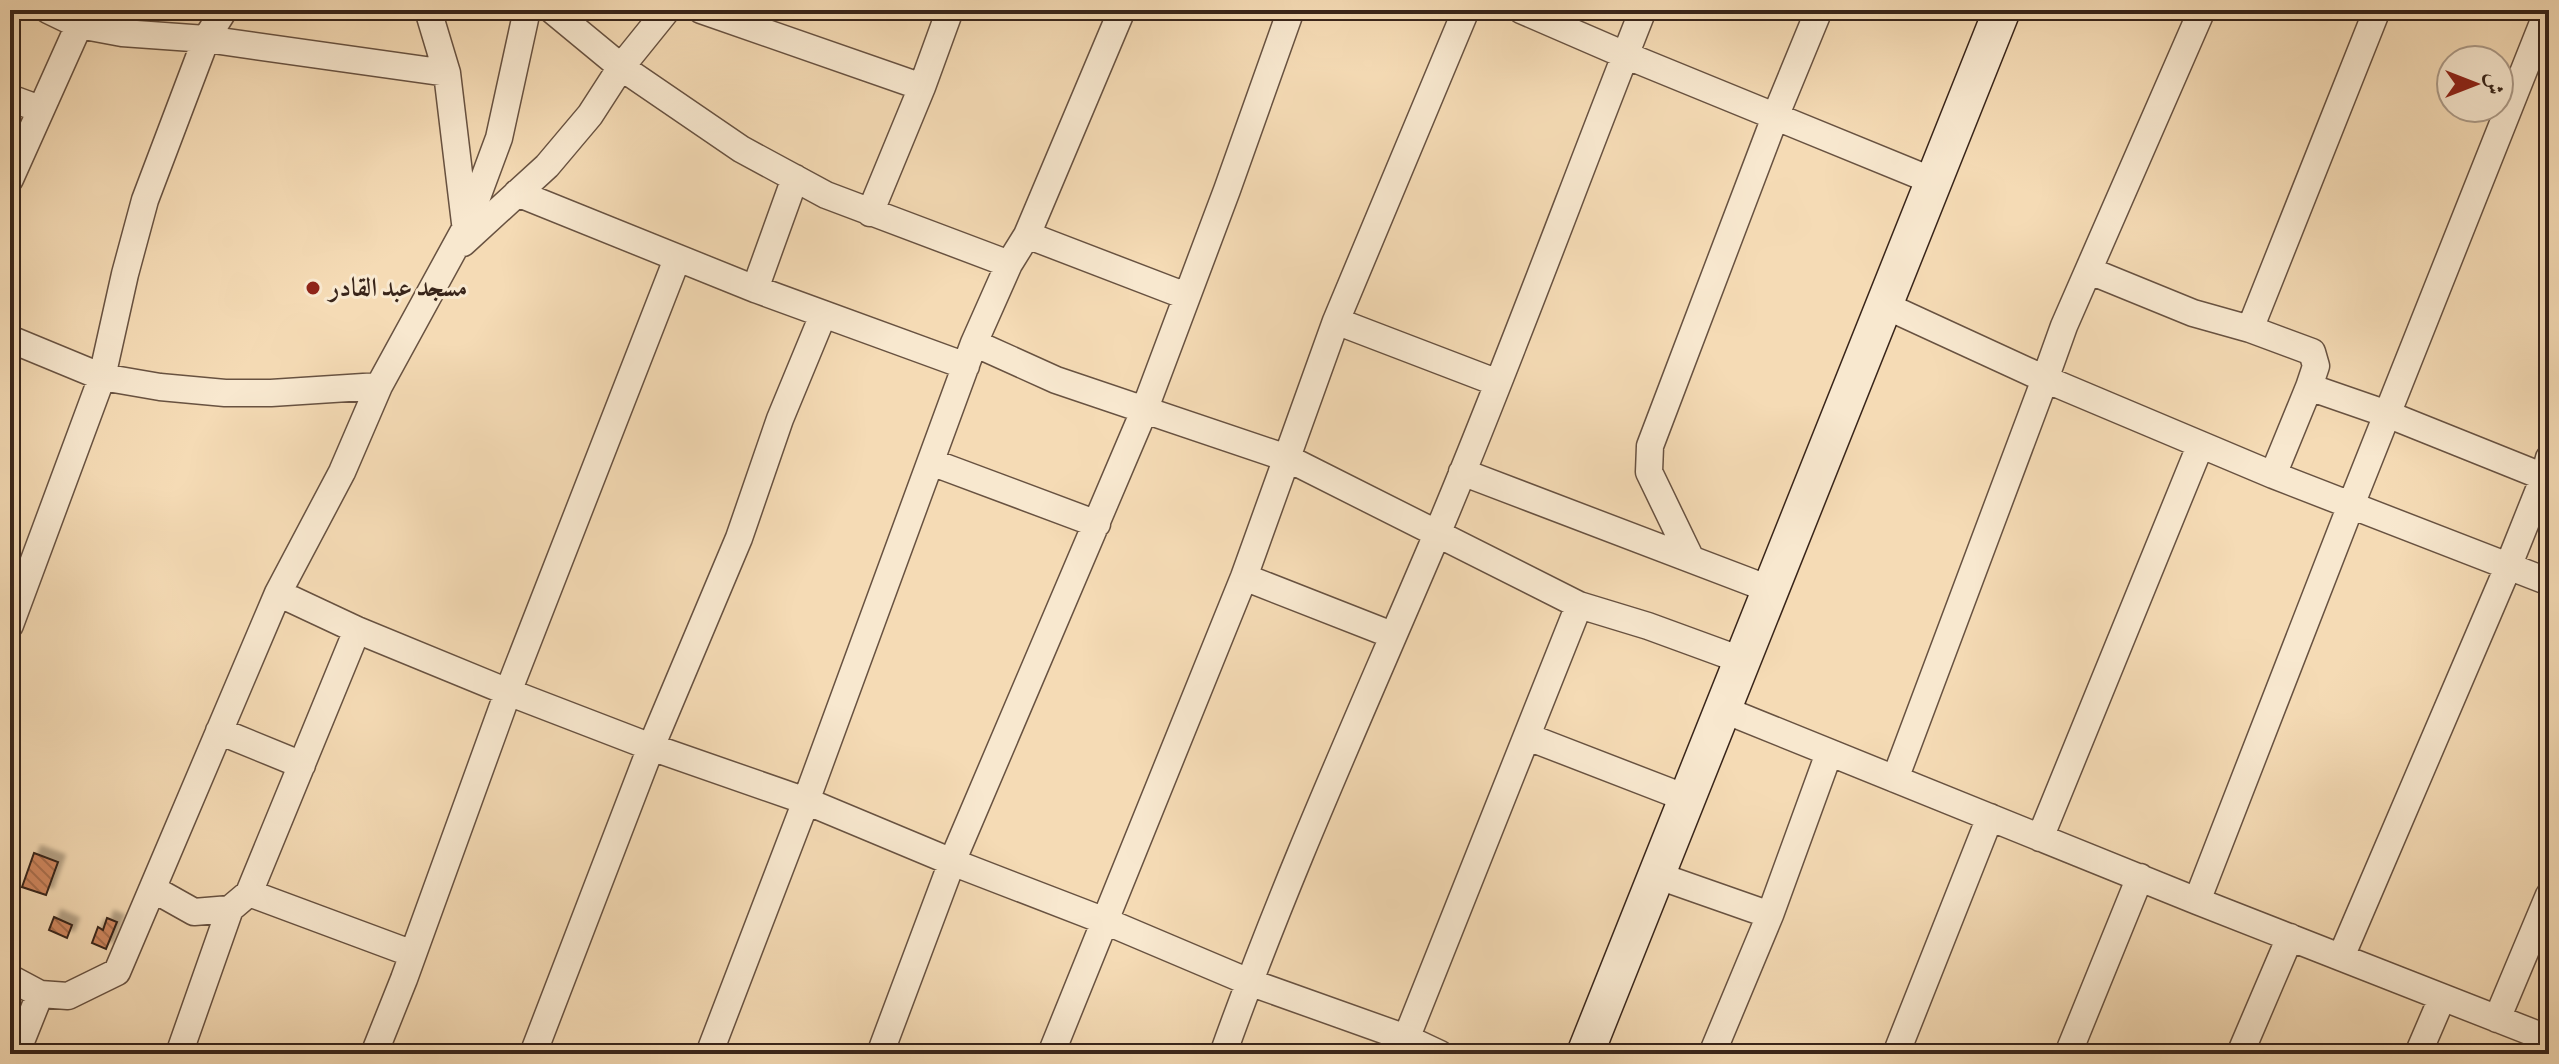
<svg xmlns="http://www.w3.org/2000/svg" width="2559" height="1064" viewBox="0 0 2559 1064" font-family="'Libre Bodoni',Amiri,serif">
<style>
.building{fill:url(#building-back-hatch);stroke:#39251a;stroke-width:2;filter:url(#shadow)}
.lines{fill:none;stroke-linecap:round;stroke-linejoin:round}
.street-casing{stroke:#685241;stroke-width:29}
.secondary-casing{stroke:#39251a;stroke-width:39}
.street{stroke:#f8e8cf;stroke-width:26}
.secondary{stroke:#f8e8cf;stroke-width:36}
.poi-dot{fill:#8f2418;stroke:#f8e8cf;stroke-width:3}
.labels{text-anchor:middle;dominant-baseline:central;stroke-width:6;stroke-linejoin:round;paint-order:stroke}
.poi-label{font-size:26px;font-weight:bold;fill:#39251a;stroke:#f8e8cf;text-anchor:start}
</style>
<defs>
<pattern id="building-back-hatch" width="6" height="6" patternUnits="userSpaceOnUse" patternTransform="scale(2)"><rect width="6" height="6" fill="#d08860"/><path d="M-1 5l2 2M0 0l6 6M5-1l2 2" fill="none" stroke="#aa6f4e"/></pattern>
<filter id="shadow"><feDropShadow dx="7" dy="-7" stdDeviation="2" flood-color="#0004"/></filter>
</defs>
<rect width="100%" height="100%" fill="#f5dbb5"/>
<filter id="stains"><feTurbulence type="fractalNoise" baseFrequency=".0025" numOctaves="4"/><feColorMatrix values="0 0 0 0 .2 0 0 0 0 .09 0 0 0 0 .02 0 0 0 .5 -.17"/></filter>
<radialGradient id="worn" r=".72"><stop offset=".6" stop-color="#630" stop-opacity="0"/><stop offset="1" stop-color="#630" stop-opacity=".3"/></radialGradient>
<path class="building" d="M34,853l24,9 -12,33 -24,-8z
M54,917l18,8 -5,13 -18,-8z
M107,918l10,4 -11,27 -14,-6 6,-16 5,3z"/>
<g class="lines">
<defs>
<path id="street" d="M48,10l31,15
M428,10l19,63 18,150
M552,10l69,57 46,-57
M701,10l221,77
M1521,10l104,45 308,126
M2202,10l-138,316 -19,53 228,96 36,-88 78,27 157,63 5,-19
M10,98l30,11
M10,179l69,-154 43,8 84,6 241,34
M517,193l238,96 211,77
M870,213l52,-126 28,-77
M1027,235l159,61
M463,243l84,-77 43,-51 31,-48 120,82 85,46 183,69
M2090,271l103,42 57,16 127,-319
M755,289l40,-111
M1884,305l161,74 -150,400
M1336,321l162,62
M2250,329l62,23 4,14 -7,21
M10,339l92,38 58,10 65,6h46l108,-7
M974,343l82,37 231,78 292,147 69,21 93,34
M931,462l166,62
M1462,472l307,117
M2273,475l276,107
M1690,557l-41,-85 1,-26 125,-329 44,-107
M1244,577l148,58
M278,593l79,37 151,62 143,55 155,54 146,61 153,59 144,61 157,56 34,16
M10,625l92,-248 23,-103 20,-74 61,-161 18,-29
M1722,709l475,192 352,138
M219,731l83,34
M1528,737l158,61
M2040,838l160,-392
M1656,875l114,40
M153,889l41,23 36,-3
M249,893l164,61
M2197,901l154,-396 197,-495
M2341,957l167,-390 36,-90 5,1
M10,978l30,16 28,2 49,-24 161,-379 64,-121 37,-86 87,-159 33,-89 28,-128
M2497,1019l52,-124
M16,1054l24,-60
M179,1054l51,-145 19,-16 108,-263
M374,1054l30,-75 104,-287 169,-433
M533,1054l118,-307 88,-209 41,-119 43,-104
M709,1054l97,-253 168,-458 35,-79 18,-29 95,-225
M880,1054l72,-192 192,-451 83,-221 64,-180
M1051,1054l193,-477 92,-256 130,-311
M1223,1054c63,-177 141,-348 214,-520 73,-173 137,-350 206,-524
M1400,1054l179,-449
M1712,1054l58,-139 59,-162
M1896,1054l94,-237
M2068,1054l72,-177
M2240,1054l50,-117
M2418,1054l24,-56"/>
<path id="secondary" d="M1585,1054l417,-1044"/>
</defs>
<use href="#street" class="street-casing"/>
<use href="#secondary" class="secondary-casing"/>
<use href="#street" class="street"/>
<use href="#secondary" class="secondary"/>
</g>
<circle class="poi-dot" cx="313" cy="288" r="8"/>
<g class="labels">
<g class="poi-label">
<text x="329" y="288">مسجد عبد القادر</text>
</g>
</g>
<rect width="2559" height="1064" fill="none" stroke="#f5dbb5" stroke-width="40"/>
<rect x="12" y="12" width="2535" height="1040" fill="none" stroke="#39251a" stroke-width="4"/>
<rect x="20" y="20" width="2519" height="1024" fill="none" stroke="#39251a" stroke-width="2"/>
<g transform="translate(2475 84) rotate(90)"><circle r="38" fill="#f8e8cf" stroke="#ac9a87" stroke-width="2"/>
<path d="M0-6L14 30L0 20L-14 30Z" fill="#8f2418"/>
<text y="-12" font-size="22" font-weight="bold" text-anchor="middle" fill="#39251a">ش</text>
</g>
<rect width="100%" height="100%" filter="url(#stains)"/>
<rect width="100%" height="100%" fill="url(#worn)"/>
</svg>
